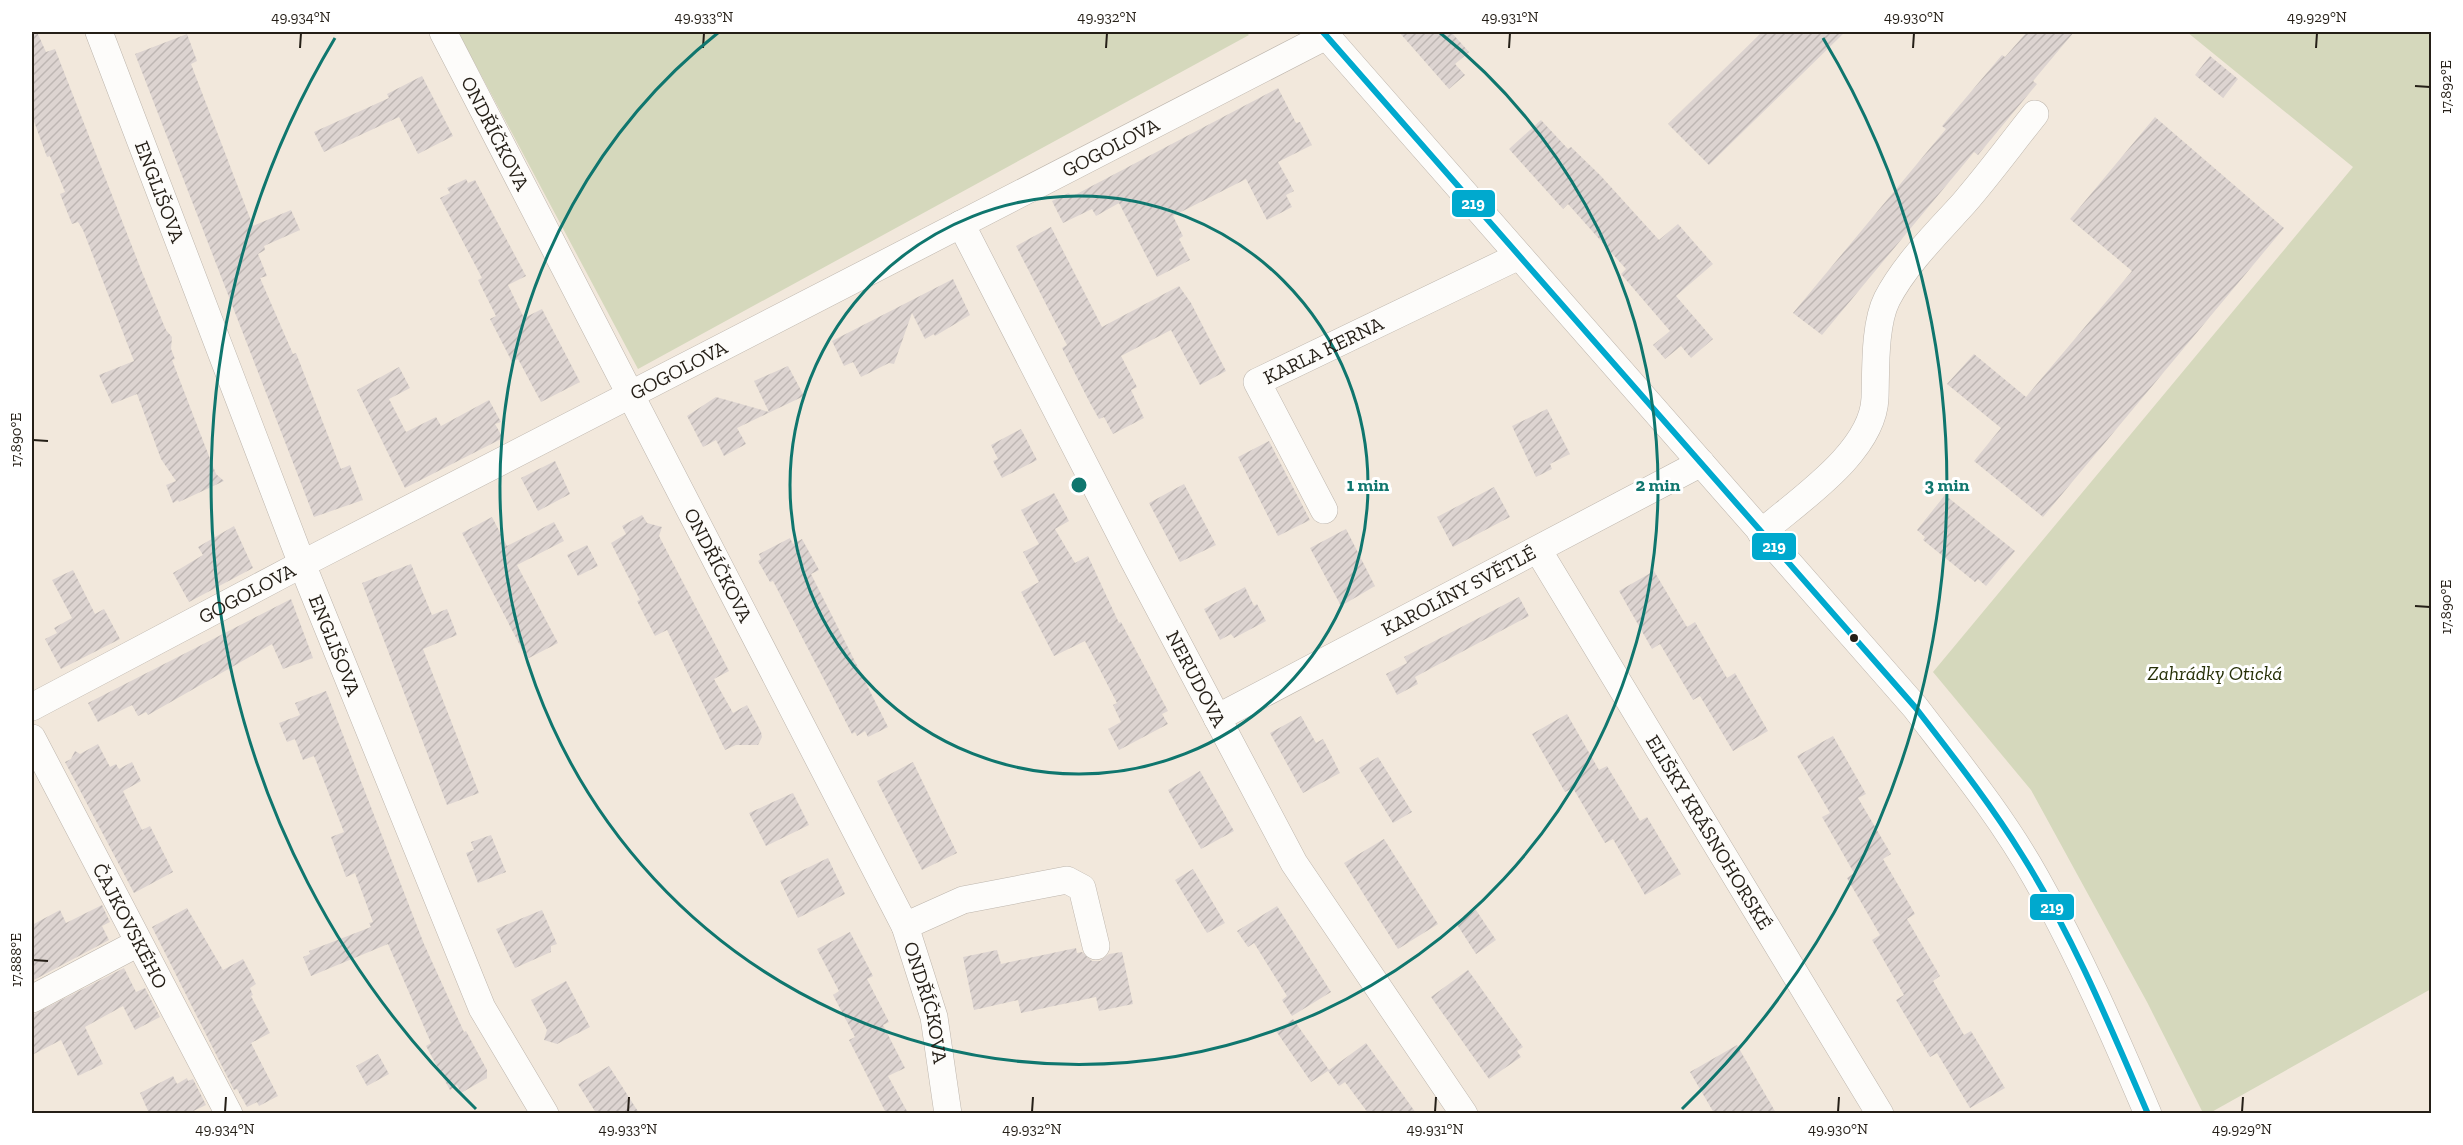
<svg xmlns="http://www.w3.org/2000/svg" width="2463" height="1145" viewBox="0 0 2463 1145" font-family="'Zilla Slab',serif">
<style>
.garden{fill:#d5d8bc}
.building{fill:url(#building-hatch)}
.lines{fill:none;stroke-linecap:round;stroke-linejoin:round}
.minor-casing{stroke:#bdb5ac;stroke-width:28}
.minor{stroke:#fdfcfa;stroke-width:27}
.bus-1-casing{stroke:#fff;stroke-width:10}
.bus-1{stroke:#00a9ce;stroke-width:6}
.ticks{fill:none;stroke:#251f17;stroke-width:2}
.ring{fill:none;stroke:#0f766e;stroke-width:3}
.bus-dot{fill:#251f17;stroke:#fff;stroke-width:2}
.labels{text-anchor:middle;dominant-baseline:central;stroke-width:6;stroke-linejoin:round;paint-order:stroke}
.street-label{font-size:20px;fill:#251f17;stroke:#fff}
.park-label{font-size:20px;font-style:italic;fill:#263007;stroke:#fff}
.centre{fill:#0f766e;stroke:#fff;stroke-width:3}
.ring-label{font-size:18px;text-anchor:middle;font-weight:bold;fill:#0f766e;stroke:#fff;stroke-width:6;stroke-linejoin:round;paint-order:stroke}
.line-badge{stroke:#fff;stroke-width:2}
.badge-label{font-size:16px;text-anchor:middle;font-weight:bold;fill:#fff}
.neatline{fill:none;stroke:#251f17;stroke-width:2}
.ticks-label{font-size:15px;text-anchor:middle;fill:#251f17}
</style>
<defs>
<pattern id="building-hatch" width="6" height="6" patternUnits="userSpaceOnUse" patternTransform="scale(1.5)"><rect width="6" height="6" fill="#ddd4d1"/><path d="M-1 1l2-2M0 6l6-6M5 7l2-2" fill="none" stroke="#beb6b3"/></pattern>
</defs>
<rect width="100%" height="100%" fill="#f2e8dc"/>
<path class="garden" d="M458,32h788l3,3 -611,334z
M2187,32h245l-1,957 -223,125 -5,-1 -56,-111 -116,-212 -98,-118 420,-505z"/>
<path class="building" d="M32,32h5l9,20 9,-3 87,223 24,58 6,7 -1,12 4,10 -3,1 28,73 16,41 8,7 -45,21 -1,-2 -5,3 -7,-18 10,-4 -15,-22 -24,-65 -25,10 -13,-29 35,-14 -51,-131 -5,-8 -6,2 -12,-30 5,-2 -15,-36 -3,1 -15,-41z
M1399,32h52l18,20 -14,12 10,11 -16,14z
M1762,32h83l-136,133 -41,-41z
M2027,32h47l-41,49 4,3 -59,71 -4,-3 -152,183 -29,-22 153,-184 -4,-3 60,-71 3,2z
M187,34l10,27 -6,3 62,162 38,-16 9,20 -36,16 1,4 -7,4 9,22 -7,2 33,76 3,-1 45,116 9,-4 13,35 -49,17 -179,-463z
M2210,56l28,23 -15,19 -28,-23z
M422,76l31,60 -35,18 -19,-37 -75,35 -10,-20 75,-34 -2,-4z
M1278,88l18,35 4,-1 12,23 -34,17 16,29 -8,4 6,12 -25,13 -21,-41 -73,37 10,20 -4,3 11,21 -33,17 -38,-74 -23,13 -4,-7 -29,14 -11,-22 17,-8 2,4z
M2155,117l129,111 -241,289 -69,-56 27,-33 -54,-44 27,-30 52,43 106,-126 -62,-52z
M1541,120l27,29 3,-2 29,28 59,65 19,-16 35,40 -37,32 37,43 -22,19 -10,-12 -16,13 -12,-14 17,-14 -49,-57 5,-5 -58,-65 -5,5 -54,-60z
M466,179l2,4 7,-3 51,96 -18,9 16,33 18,-9 38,73 -39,20 -23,-43 -6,3 -22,-43 6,-3 -18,-36 4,-2 -42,-80 10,-5 -3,-5z
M1051,227l51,100 77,-41 12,17 35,68 -26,14 -29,-55 -50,26 16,31 -6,3 13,28 -31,16 -9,-17 -5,2 -9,-16 -28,-55 5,-3 -51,-99z
M953,279l17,36 -35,21 -1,-2 -9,5 -13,-26 -18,51 -5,-1 -28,14 -8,-15 -9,4 -12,-25z
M788,366l16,30 -67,32 9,16 -22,12 -8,-16 -13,7 -16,-31 29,-19 53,15 -15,-31z
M399,367l11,21 -21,11 17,33 30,-15 5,9 48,-26 12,22 -6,2 8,14 -98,50 -48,-98z
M1547,409l23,45 -20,10 2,5 -16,8 -24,-51z
M1021,429l16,31 -35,18 -9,-17 5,-2 -7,-14z
M1269,441l41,79 -32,16 -40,-79z
M555,461l15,33 -32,17 -17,-33z
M1184,484l32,61 -36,17 -31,-59z
M1494,487l16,30 -57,30 -16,-30z
M1054,493l15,28 -14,8 20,34 13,-7 31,67 2,-1 47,89 -6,3 6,10 -49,26 -11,-21 13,-7 -8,-17 4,-2 -32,-62 -31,15 -33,-64 18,-10 -16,-30 16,-8 -18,-34z
M1945,495l70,56 -29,35 -8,-7 -3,3 -52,-42 2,-3 -8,-7z
M642,515l5,8 15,4 -3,9 70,135 -15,8 19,34 14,-8 14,27 1,5 -4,8h-22l-11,5 -58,-120 -12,6 -18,-35 3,-1 -29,-57 15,-9 -4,-8z
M492,517l15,29 47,-24 10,19 -47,24 41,78 -31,16 -65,-126z
M234,526l19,42 -64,34 -16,-29 30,-18 -5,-8z
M1346,529l29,57 -34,20 -31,-58z
M790,538l3,6 9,-5 17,31 -8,4 77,153 -20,10 -3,-6 -8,5 -2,-4 -3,2 -79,-153 -3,1 -12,-21 3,-2 -2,-5z
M587,545l11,21 -20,10 -11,-21z
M411,564l21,51 15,-6 10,26 -34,14 56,144 -32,12 -85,-222z
M73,570l22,44 9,-5 16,30 -59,30 -16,-30 12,-6 -3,-5 18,-10 -20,-38z
M1654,571l33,56 8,-5 32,56 8,-5 33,58 -35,20 -33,-55 -7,4 -33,-56 -8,5 -33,-58z
M1245,587l9,19 3,-2 9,17 -32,17 -3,-4 -11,6 -16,-31z
M1519,597l10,19 -114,61 3,7 -21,11 -11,-21 21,-11 -3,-6z
M291,599l22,59 -30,11 -11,-25 -124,71 -2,-3 -8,4 -6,-11 -34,17 -10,-19z
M326,691l98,253 40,88 2,-1 21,39v8l-26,15 -4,-8 -7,5 -24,-44 5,-3 -43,-99 -77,32 -8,-19 7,-3 -1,-3 62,-24 -2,-4 4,-1 -18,-49 -9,4 -15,-40 13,-5 -30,-76 -11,4 -8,-21 -8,3 -8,-19 21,-8 -5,-12z
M1567,714l32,56 8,-4 33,55 7,-4 34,57 -36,21 -32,-56 -8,4 -32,-55 -8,4 -33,-58z
M1301,716l15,27 7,-4 17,34 -37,20 -33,-60z
M1833,736l33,58 -8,4 33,56 -8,5 32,55 -8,5 33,57 -7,5 31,54 7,-4 34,57 -35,20 -33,-55 -7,4 -34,-57 8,-5 -32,-55 8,-5 -33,-57 7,-5 -32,-56 8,-4 -33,-57z
M98,744l12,23 6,-3 3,5 13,-7 9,19 -18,10 19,39 8,-4 23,46 -39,21 -69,-131 6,-3 4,-8 5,3z
M1378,757l34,55 -19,11 -34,-55z
M913,762l44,91 -35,17 -45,-89z
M1200,771l34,60 -33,18 -33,-59z
M793,793l16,32 -43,21 -17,-33z
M491,835l15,37 -28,11 -12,-30 8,-3 -3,-8z
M1384,839l54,85 -40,25 -54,-86z
M828,858l17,36 -47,24 -18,-37z
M1193,869l32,54 -18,10 -32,-53z
M102,905l8,17 -8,4 7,14 -77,41v-56l28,-15 6,13z
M1277,906l54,86 -39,24 -10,-16 5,-4 -33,-53 -6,4 -11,-16z
M187,908l36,62 20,-11 13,25 -6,4 3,7 -2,1 19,37 -19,10 27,53 -19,10 -2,-4 -10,5 -10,-18 -3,1 -82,-163z
M542,910l15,34 -6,2v6l-36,16 -19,-39z
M1476,910l20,30 -20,14 -20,-31z
M850,932l23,44 -6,3 22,43 -6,3 22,43 -17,8 20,37h-22l-37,-73 6,-3 -22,-42 6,-4 -22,-42z
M1076,948l1,5 5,-1 10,9h8l9,-7 13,-2 11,52 -34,7 -3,-14 -75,16 -3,-13 -44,10 -11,-53 34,-7 4,14z
M124,968l12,24 9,-4 15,29 -25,13 -12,-24 -38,21 18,37 -25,12 -17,-36 -29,15v-40z
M1468,970l55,77 -6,4 4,6 -32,22 -58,-82z
M566,981l24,46 -33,17 -13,-4 3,-10 -16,-30z
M1293,1019l36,51 37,-27 50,70h-48l-23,-31 -6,4 -11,-15 -17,11 -35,-51z
M1737,1045l39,68h-62l-24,-41z
M378,1054l11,20 -22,12 -11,-20z
M609,1066l30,47h-43l-18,-29z
M173,1076l4,8 10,-6 1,3 5,-2 13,26 -17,8h-40l-9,-20z"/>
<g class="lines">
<defs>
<g id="minor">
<path id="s1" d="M99,32l203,532 180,444 63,106"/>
<path id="s2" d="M443,32l462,894 29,91 14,97"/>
<path d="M1323,32l592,675c42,55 87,110 121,171 43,76 78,156 112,236"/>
<path id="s3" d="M961,224l172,335 161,304 170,251"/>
<path id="s4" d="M1324,510l-67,-128 262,-126"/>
<path d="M1761,533c38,-33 112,-81 114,-135 1,-28 -1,-73 12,-99 19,-36 50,-66 77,-96 25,-29 47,-59 71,-89"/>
<path id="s5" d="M1538,550l342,564"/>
<path id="s6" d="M32,707l270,-143 1024,-528"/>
<path id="s7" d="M1217,718l484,-255"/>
<path id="s8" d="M32,738l197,376"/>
<path d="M905,926l58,-26 104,-20 15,8 14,58"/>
<path d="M32,999l106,-56"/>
</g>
</defs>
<use href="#minor" class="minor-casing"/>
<use href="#minor" class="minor"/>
<defs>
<path id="bus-1" d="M1323,32l592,675c37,48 75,96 107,148 51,81 88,171 126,259"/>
</defs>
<use href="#bus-1" class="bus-1-casing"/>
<use href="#bus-1" class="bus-1"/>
</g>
<path class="ticks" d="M300,48l1,-15M703,48l1,-15M1106,48l1,-15M1509,48l1,-15M1913,48l1,-15M2316,48l1,-15M2415,86l15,1M33,440l15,1M2415,606l15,1M33,960l15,1M225,1112l1,-15M628,1112l1,-15M1032,1112l1,-15M1435,1112l1,-15M1838,1112l1,-15M2242,1112l1,-15"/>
<g class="ring">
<circle cx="1079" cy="485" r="289"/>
<path d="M1439 32A579 579 0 1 1 719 32"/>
<path d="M476 1109A868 868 0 0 1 335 38M1823 38A868 868 0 0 1 1682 1109"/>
</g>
<circle class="bus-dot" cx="1854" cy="638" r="5"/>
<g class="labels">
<g class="street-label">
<text stroke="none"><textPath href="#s2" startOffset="114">ONDŘÍČKOVA</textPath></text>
<text stroke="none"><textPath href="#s6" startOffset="1215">GOGOLOVA</textPath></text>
<text stroke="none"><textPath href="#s1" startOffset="171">ENGLIŠOVA</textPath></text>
<text stroke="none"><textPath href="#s4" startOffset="218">KARLA KERNA</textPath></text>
<text stroke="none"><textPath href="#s6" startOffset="729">GOGOLOVA</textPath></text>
<text stroke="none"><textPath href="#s2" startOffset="600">ONDŘÍČKOVA</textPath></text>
<text stroke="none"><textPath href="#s7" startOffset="273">KAROLÍNY SVĚTLÉ</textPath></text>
<text stroke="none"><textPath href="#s6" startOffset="243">GOGOLOVA</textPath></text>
<text stroke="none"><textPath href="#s1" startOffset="657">ENGLIŠOVA</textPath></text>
<text stroke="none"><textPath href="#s3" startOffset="512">NERUDOVA</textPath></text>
<text stroke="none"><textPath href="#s5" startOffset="330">ELIŠKY KRÁSNOHORSKÉ</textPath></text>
<text stroke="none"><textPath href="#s8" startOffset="212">ČAJKOVSKÉHO</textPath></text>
<text stroke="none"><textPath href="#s2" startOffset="1086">ONDŘÍČKOVA</textPath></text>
</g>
<g class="park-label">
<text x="2215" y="673">Zahrádky Otická</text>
</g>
</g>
<circle cx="1079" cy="485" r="9" class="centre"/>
<g class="ring-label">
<text x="1368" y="491">1 min</text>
<text x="1658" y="491">2 min</text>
<text x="1947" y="491">3 min</text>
</g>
<g class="line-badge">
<rect x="1451" y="189" width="45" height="29" rx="6" fill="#00a9ce"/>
<rect x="1751" y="532" width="46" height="29" rx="6" fill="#00a9ce"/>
<rect x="2029" y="893" width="46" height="28" rx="6" fill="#00a9ce"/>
</g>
<g class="badge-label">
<text x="1473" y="209">219</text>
<text x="1774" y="552">219</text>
<text x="2052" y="913">219</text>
</g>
<rect width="2463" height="1145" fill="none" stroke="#ffffff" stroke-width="66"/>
<rect x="33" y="33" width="2397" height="1079" class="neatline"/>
<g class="ticks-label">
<text x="301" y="22">49.934°N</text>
<text x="704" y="22">49.933°N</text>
<text x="1107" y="22">49.932°N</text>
<text x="1510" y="22">49.931°N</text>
<text x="1914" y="22">49.930°N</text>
<text x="2317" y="22">49.929°N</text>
<text transform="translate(2446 87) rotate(-90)" y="5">17.892°E</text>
<text transform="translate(16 440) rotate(-90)" y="5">17.890°E</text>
<text transform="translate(2446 607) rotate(-90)" y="5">17.890°E</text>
<text transform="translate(16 960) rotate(-90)" y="5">17.888°E</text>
<text x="225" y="1134">49.934°N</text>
<text x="628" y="1134">49.933°N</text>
<text x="1032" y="1134">49.932°N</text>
<text x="1435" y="1134">49.931°N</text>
<text x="1838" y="1134">49.930°N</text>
<text x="2242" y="1134">49.929°N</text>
</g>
</svg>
